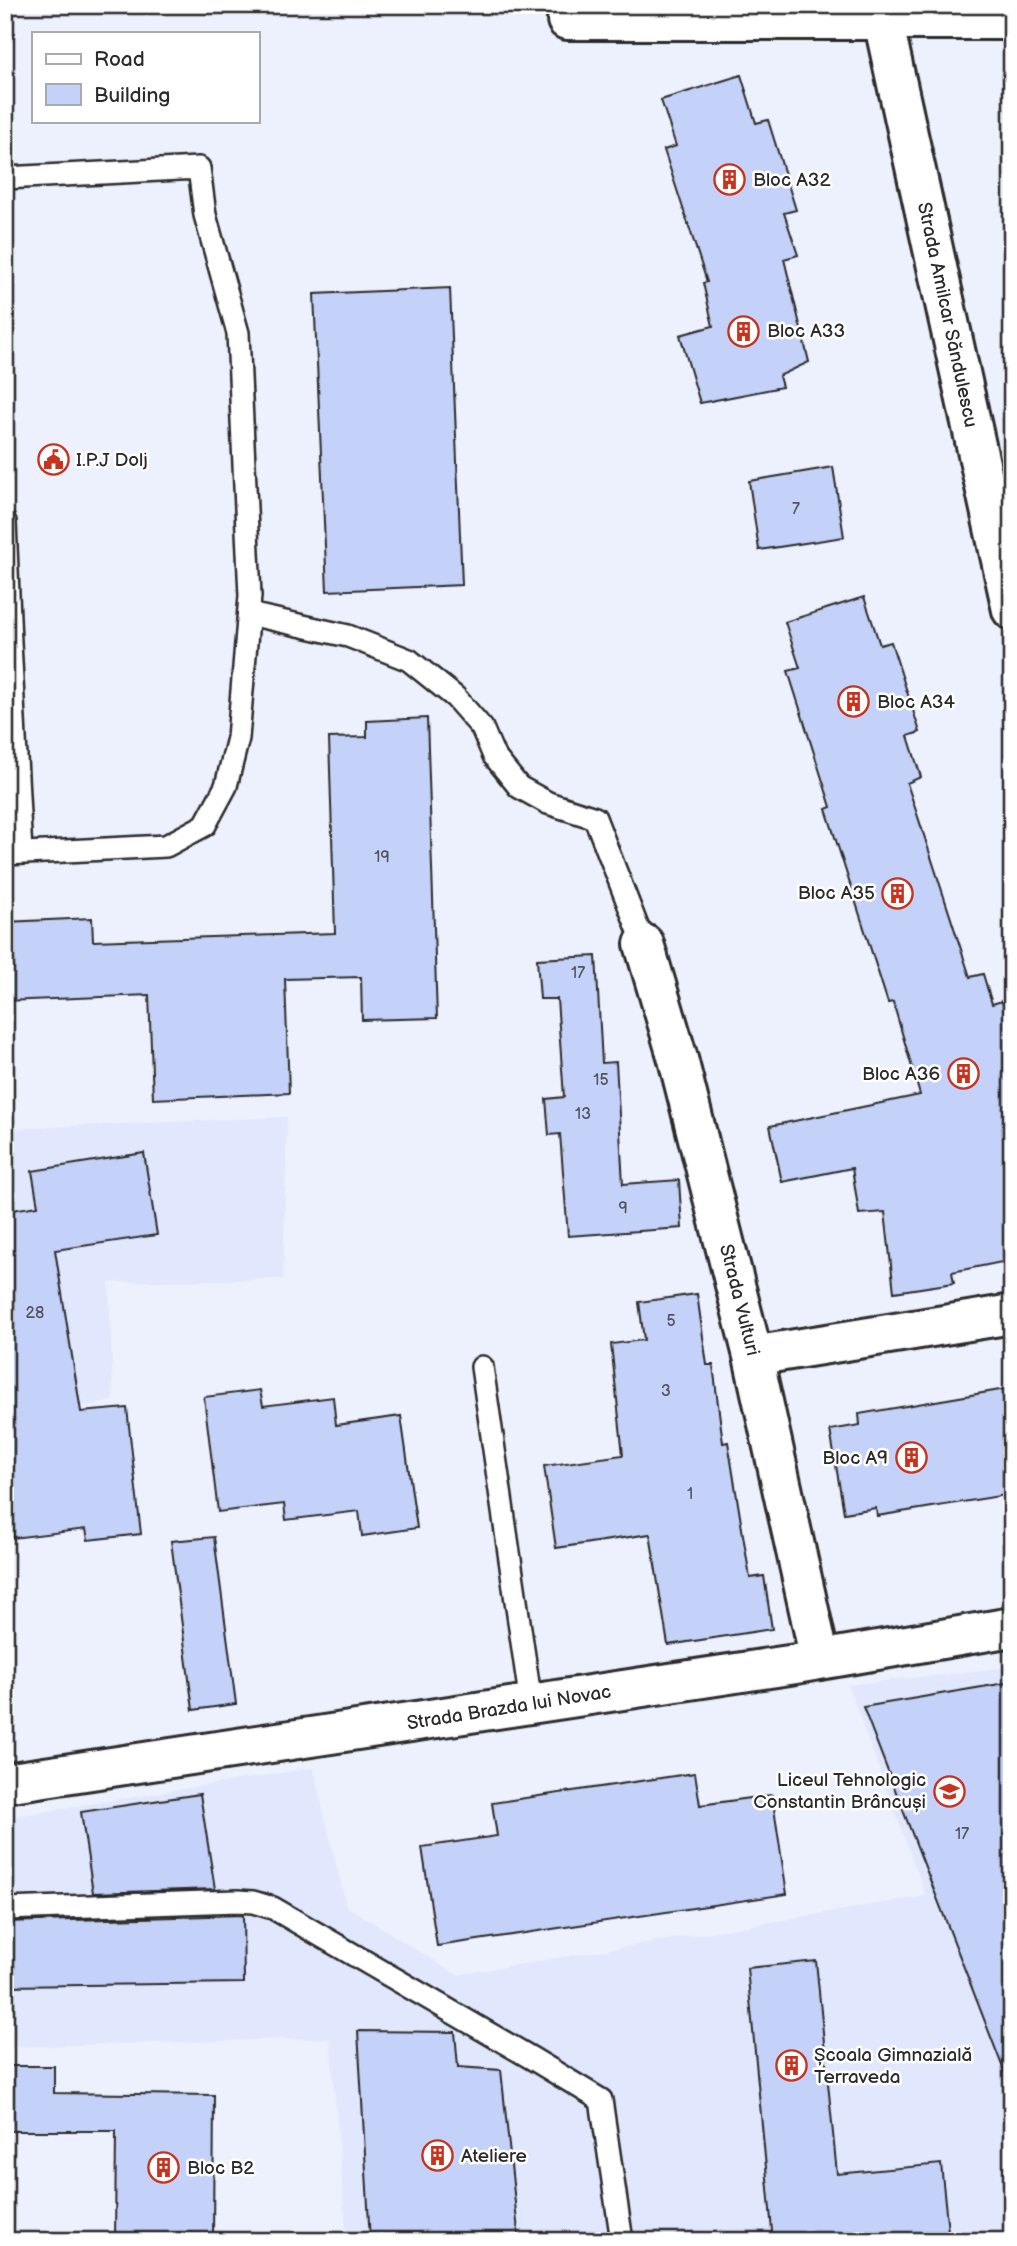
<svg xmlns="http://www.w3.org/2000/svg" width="1017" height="2246" viewBox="0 0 1017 2246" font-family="'Balsamiq Sans',sans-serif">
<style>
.built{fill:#e1e7fc}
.building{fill:#c4d1f8;stroke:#2b2b2b;stroke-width:2}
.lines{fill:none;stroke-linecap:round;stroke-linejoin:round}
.service-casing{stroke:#2b2b2b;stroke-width:26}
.minor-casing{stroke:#2b2b2b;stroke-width:44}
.service{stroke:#fff;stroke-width:21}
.minor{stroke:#fff;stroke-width:38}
.labels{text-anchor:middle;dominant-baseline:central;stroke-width:5;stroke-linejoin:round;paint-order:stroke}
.number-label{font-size:16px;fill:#51545e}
.poi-label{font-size:19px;fill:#2b2b2b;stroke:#fff;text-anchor:start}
.street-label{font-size:19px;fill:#2b2b2b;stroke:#fff}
</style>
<rect width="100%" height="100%" fill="#edf1fd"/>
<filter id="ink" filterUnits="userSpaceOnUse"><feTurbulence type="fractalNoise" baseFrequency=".0143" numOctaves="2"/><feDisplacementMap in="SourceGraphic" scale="14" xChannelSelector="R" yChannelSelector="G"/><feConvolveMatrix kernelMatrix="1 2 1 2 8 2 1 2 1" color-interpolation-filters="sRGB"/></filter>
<g filter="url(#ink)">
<path class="built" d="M287,1117l-4,162 -174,3 4,119 -108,18v-290z
M1012,1667v574h-665l-17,-203 -325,9v-229l308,-50 33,138 111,69 469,-79 -78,-211z"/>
<path class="building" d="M741,75l15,48 12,-3 28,90 -12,3 14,42 -14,4 25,103 -30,14 3,11 -82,16 -20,-68 33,-9 -10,-43 4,-1 -43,-132 12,-4 -15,-46z
M450,288l12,297 -135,6 -13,-297z
M833,467l11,70 -85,13 -10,-69z
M864,597l16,48 11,-3 29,90 -12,4 13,41 -14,6 63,194 13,-3 9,30 10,-3 10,35v224l-60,12 2,11 -60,9 -9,-80 -26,2 -7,-46 -70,14 -12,-56 150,-31 -27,-93 -5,1 -62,-194 5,-2 -43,-136 12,-3 -15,-46z
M427,718l10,300 -75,2 -1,-43 -76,2 4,114 -136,6 -4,-104 -144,6v-79l87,-4 1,23 242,-8 -6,-195 38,-1v-16z
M596,956l6,107 14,-1 7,122 56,-4 3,48 -114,8 -8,-102 -11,1 -3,-36 18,-2 -7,-98h-17l-3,-40z
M144,1153l13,82 -102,15 26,162 46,-4 14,126 -53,6 -2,-11 -73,9 -8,-72v-255l33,-5 -6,-35z
M697,1294l10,71h6l10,78 5,-1 22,136 14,-2 8,53 -104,16 -18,-111 -94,14 -12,-82 79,-11 -12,-111 33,-4 -5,-38z
M1012,1388v106l-135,22 -1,-8 -32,5 -14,-83 30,-5 -1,-11z
M260,1390l3,16 70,-9 3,28 65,-9 16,112 -55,8 -3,-25 -73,9 -2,-16 -66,8 -14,-115z
M214,1537l22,167 -43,6 -22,-169z
M1012,1682v399h-4l-145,-374z
M695,1773l5,32 72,-10 15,99 -350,52 -15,-99 75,-11 -5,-33z
M200,1794l15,95 -122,4 -12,-81z
M243,1915l1,68 -239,3v-64z
M816,1961l21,213 104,-10 8,77h-176l-26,-273z
M358,2031l97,1 3,35 43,3 18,171h-149z
M5,2066h49v27l160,2 -1,146h-98l1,-110h-111z"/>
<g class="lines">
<defs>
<path id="service" d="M5,178l194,-10 6,47 33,118 12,263 -12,142 -12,48 -21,39 -39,21 -161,8
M5,522l5,120
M249,614l99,22 61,24 46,37 27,31 12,28 25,31 29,16 47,15 49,126
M5,642h5l11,211
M482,1367l49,337
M5,1909l232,-8 16,1 20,6 260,151 68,41 21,141"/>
<path id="minor" d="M567,20h316l129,590
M883,20h129
M644,944l34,115 75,297 67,304
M753,1356l259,-42
M5,1783l791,-119 216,-37"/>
</defs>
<use href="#service" class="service-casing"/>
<use href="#minor" class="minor-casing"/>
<use href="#service" class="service"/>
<use href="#minor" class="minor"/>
</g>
</g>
<defs>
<symbol id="building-ring" viewBox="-11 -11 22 22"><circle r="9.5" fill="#fff" stroke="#c8321e" stroke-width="1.5"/><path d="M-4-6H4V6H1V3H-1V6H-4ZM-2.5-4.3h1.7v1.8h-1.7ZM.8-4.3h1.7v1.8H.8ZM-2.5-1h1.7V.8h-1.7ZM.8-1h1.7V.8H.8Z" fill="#c8321e"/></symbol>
<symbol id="civic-ring" viewBox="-11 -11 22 22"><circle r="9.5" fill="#fff" stroke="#c8321e" stroke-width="1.5"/><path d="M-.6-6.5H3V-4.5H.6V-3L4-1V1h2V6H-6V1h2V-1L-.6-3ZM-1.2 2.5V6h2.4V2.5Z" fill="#c8321e"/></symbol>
<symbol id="school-ring" viewBox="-11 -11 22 22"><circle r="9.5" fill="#fff" stroke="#c8321e" stroke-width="1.5"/><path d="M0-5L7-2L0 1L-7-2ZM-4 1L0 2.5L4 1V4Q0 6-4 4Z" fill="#c8321e"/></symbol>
</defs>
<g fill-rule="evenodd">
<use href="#building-ring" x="712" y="162" width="35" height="35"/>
<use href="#building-ring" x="726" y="314" width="35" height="35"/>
<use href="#civic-ring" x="36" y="442" width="35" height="35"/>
<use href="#building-ring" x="836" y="684" width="35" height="35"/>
<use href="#building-ring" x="880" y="876" width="35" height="35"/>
<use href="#building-ring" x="946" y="1056" width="35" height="35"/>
<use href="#building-ring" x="894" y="1440" width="35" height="35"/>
<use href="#school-ring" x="932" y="1774" width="35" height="35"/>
<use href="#building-ring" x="774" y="2048" width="35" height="35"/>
<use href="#building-ring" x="420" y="2138" width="35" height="35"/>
<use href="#building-ring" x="146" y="2150" width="35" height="35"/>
</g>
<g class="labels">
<g class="number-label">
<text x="796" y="509">7</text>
<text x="382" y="857">19</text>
<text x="578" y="973">17</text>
<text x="601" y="1080">15</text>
<text x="583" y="1114">13</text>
<text x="623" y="1208">9</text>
<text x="35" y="1313">28</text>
<text x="671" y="1321">5</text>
<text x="666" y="1391">3</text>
<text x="690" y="1494">1</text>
<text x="962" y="1834">17</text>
</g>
<g class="poi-label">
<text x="753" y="180">Bloc A32</text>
<text x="767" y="331">Bloc A33</text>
<text x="76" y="460">I.P.J Dolj</text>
<text x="877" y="702">Bloc A34</text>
<text x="875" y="893" text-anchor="end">Bloc A35</text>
<text x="940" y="1074" text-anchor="end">Bloc A36</text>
<text x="888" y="1458" text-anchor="end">Bloc A9</text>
<text x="926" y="1780" text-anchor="end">Liceul Tehnologic<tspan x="926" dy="22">Constantin Brâncuși</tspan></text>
<text x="814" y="2055">Școala Gimnazială<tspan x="814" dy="22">Terraveda</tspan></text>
<text x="461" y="2156">Ateliere</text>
<text x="187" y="2168">Bloc B2</text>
</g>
<g class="street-label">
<text transform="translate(947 315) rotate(78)">Strada Amilcar Săndulescu</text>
<text transform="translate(739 1300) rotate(76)">Strada Vulturi</text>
<text transform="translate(509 1708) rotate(-9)">Strada Brazda lui Novac</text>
</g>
</g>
<rect width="1017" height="2246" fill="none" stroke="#fff" stroke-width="28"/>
<rect x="14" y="14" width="989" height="2218" fill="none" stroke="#2b2b2b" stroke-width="2.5" filter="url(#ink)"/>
<rect x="32" y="32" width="228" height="91" fill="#ffffff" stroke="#aaaaaa" stroke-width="2"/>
<rect x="46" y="54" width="35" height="10" fill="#ffffff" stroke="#aaaaaa" stroke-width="2"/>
<text x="94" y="66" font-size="21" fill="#2b2b2b">Road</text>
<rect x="46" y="84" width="35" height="21" fill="#c4d1f8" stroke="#aaaaaa" stroke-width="2"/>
<text x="94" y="102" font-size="21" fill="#2b2b2b">Building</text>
</svg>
